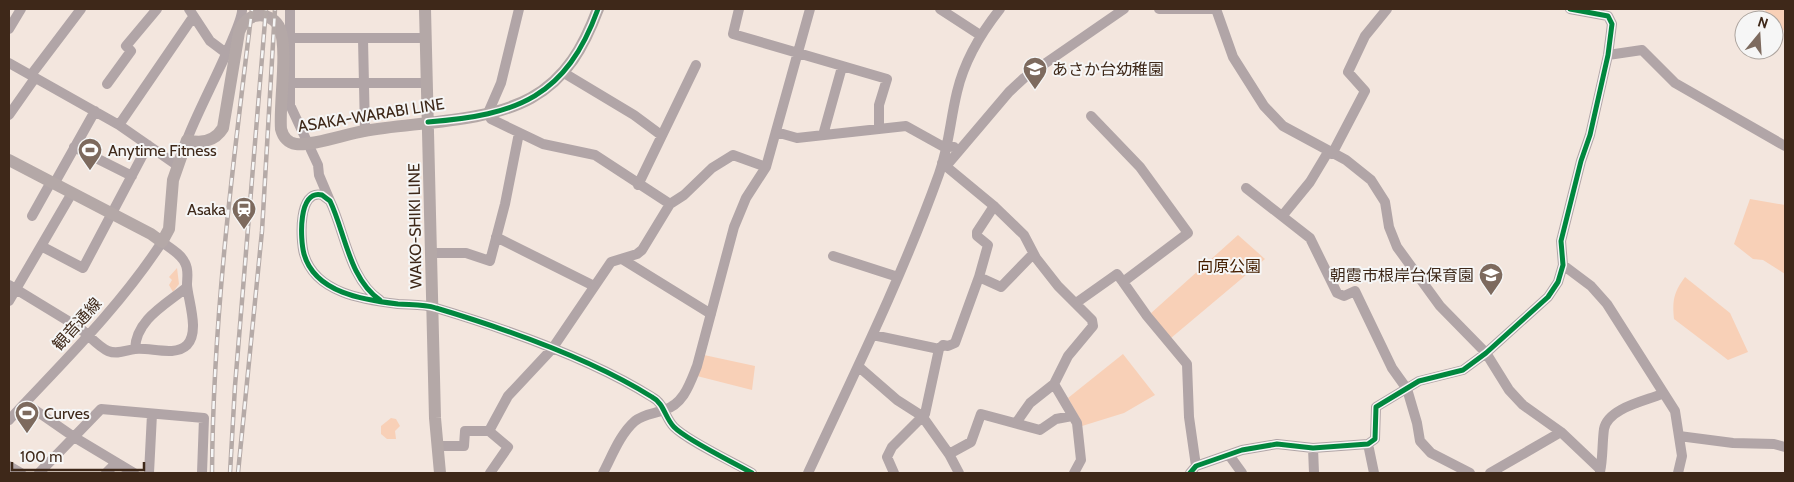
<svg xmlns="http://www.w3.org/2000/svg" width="1794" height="482" viewBox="0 0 1794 482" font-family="Cabin,'Noto Sans JP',sans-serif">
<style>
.green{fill:#f8d0b7}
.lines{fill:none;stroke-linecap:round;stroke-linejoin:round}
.minor{stroke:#b1a5a7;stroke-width:10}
.major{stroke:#b4a8a7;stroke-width:12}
.rail-casing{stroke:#b5aaa7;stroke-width:4.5}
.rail{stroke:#f6f6f6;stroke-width:2.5;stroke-dasharray:8;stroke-linecap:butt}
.cycleway-casing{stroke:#f6f6f6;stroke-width:8}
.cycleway{stroke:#00873e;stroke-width:5}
.labels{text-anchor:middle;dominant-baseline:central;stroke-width:4;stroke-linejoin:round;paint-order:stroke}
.poi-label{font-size:16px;fill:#3e2819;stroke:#f6f6f6;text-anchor:start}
.street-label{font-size:16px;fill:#3e2819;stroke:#f6f6f6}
.park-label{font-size:16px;fill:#462002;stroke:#f6f6f6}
</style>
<rect width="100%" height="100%" fill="#f3e6de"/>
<path class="green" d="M1765,9h20v22l-11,-6v-5h-7z
M1750,199l35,6v69l-22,-14 -10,-1 -19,-15z
M1238,235l27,24 -94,79 -21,-24z
M177,268l2,16 -6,8 -4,-7 3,-5 -3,-3z
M1685,277l45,36 18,39 -20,8 -54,-41c-2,-19 0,-27 11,-42z
M1123,354l32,41 -31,18 -42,13 -2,-7 -12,-21z
M704,355l51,11 -3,24 -55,-14z
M391,418l5,1 4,7 -5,5 1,8h-9l-6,-5v-8z"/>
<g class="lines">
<path class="minor" d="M189,9l21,32 16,12
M290,9v96l28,60 1,10 11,26
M519,9l-18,74 -13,30 3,6 52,25 52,11 75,49
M739,9l-6,25 154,45 -8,26v23
M940,9l40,26
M1159,9h53
M1216,9l17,48 31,49 19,20 63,34 25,20 14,22 4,25 8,20 43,59 46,47 23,37 14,15 38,27 39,37
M9,29l12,-20
M290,38h136
M363,39l2,92
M1608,55l34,-5 33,33 110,63
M9,63l110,62 59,41
M564,73l70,42 27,20
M31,75l50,-66
M290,83h137
M107,84l24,-33 -5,-5 31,-37
M9,115l26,-37
M119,125l74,-108
M776,132l21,6 109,-12 36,20 12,1
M823,135l19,-68
M187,140c8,-25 57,-115 55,-131
M74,147l58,29
M1332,154l33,-63 -17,-19 17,-36 22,-27
M942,163l52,43 30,29 12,23 22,28 34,34 1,6 -25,30 -14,28 23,39 4,37 -7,13
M947,165l62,-73 15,-14 100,-69
M54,184l41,-73
M638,185l58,-120
M1246,188l64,50 27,55 7,3 11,-5 37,77 15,21 10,34 3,18 11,12 39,20
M1283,215l27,-33 18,-30
M32,216l19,-34
M496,237l98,49
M41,246l42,22 65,-123
M432,253h34l24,8 15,-57 14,-71
M833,256l65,21
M622,259l89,55
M1563,265l28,21 16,18 68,107 7,45 -4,17
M979,277l9,-32 -11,-9v-4l17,-26
M1123,282l24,34 40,48 2,53 7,49
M9,285l69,42c9,6 20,20 30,24 10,4 18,-1 27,-2 15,-2 40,8 52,-4 13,-13 1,-45 0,-60 0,-8 2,-15 -2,-22 -4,-9 -15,-15 -23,-21 -43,66 -100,121 -153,178
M380,300c-31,-21 -35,-68 -50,-99l-8,-6c-24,-6 -22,44 -18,59 11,39 60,46 94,50 13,1 26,0 38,4 70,21 154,50 216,89 12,6 13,21 22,30 14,14 59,35 78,46
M9,301l63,-108
M1076,303l41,-29 6,8 65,-49 -48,-66 -49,-51
M873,335l66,14 4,-4 5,1 7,-3 24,-66 22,10 32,-33
M135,349c1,-30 32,-45 52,-62
M859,367l38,33 25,16 27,38 10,19
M25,403l49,34 60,36
M1016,423l14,-20 24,-19
M489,431l19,16 -18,26
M1679,436l54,7 41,1 11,3
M1368,444l6,29
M437,446h27l1,-15h24l19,-35 44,-47 59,-87 26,-8 5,-4 28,-46 14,-9 28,-27 21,-13 33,12
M1313,448l1,25
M949,454l22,-12 10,-28 59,16 16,-11 16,-3
M1229,455l13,18
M9,466l12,7
M1600,472c3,-14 2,-28 4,-43 4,-21 41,-28 58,-35
M39,473l62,-64 103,9 -2,55
M106,473l10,-10
M149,473l3,-59
M603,473c9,-17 17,-39 32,-52 9,-7 18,-7 29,-11 20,-6 26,-27 33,-44l37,-139 12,-29 20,-31 44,-158
M808,473c46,-99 94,-196 131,-299 10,-28 11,-53 18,-82 7,-30 24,-59 43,-83
M894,473l-7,-16 5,-10 33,-33 14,-65
M1190,473l6,-7 46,-16 35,-6 36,4 55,-4 7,-5 1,-32 43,-26 44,-11 23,-17 62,-56 10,-15 5,-17 -2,-24 20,-80 9,-26 18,-80 4,-31 -4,-8 -38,-7
M1490,473l71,-41"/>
<path class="major" d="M425,9l10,409 5,55
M9,160l142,74 11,8 7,-13 4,-49 14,-40c14,4 28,1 36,-12l16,-96c3,-8 8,-14 16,-16 10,-3 22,4 25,13 8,22 -1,74 1,100 2,8 7,14 15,15 16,2 50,-10 68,-13 50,-9 122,-8 167,-33 36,-20 53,-52 67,-89"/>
<defs>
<path id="rail" d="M212,473c1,-155 21,-310 40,-464
M230,473l5,-87 31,-377
M238,473l24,-242 13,-222"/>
</defs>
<use href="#rail" class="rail-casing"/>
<use href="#rail" class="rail"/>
<defs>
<path id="cycleway" d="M428,122c90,-7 138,-25 170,-113
M380,300c-31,-21 -35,-68 -50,-99l-8,-6c-24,-6 -22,44 -18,59 11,39 60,46 94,50 13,1 26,0 38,4 70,21 154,50 216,89 12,6 13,21 22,30 14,14 59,35 78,46
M1190,473l6,-7 46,-16 35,-6 36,4 55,-4 7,-5 1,-32 43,-26 44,-11 23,-17 62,-56 10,-15 5,-17 -2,-24 20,-80 9,-26 18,-80 4,-31 -4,-8 -38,-7"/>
</defs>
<use href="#cycleway" class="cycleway-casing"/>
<use href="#cycleway" class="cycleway"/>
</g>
<defs>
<symbol id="school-pin" viewBox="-11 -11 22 30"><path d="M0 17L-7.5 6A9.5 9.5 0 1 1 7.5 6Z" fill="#7d6a5e" stroke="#f6f6f6"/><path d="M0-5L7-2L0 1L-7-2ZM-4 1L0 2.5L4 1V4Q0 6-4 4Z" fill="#fff"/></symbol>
<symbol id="stadium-pin" viewBox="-11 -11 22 30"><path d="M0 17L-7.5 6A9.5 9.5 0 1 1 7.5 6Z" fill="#7d6a5e" stroke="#f6f6f6"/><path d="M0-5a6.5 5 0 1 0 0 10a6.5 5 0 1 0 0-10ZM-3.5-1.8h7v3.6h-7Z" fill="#fff"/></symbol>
<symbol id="station-pin" viewBox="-11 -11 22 30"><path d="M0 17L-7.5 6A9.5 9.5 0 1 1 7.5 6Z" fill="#7d6a5e" stroke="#f6f6f6"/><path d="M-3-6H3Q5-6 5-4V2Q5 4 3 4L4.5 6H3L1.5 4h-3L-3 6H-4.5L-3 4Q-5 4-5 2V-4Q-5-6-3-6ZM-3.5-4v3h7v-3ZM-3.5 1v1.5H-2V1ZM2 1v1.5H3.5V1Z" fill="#fff"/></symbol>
</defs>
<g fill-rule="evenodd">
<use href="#school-pin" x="1021" y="55" width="28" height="38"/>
<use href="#stadium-pin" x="76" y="136" width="28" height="38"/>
<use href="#station-pin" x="230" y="195" width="28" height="38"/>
<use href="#school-pin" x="1477" y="261" width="28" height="38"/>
<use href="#stadium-pin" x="13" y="399" width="28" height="38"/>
</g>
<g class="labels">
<g class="poi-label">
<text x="1052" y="69">あさか台幼稚園</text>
<text x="108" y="150">Anytime Fitness</text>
<text x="226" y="209" text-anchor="end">Asaka</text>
<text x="1474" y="275" text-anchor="end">朝霞市根岸台保育園</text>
<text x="44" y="413">Curves</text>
</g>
<g class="street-label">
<text transform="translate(371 115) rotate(-9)">ASAKA-WARABI LINE</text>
<text transform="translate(415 226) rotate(-91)">WAKO-SHIKI LINE</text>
<text transform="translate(77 324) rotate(-48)">観音通線</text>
</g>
<g class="park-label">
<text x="1229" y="266">向原公園</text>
</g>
</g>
<rect width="1794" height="482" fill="none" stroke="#3e2819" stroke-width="20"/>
<g transform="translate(1759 35) rotate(18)"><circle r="24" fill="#f6f6f6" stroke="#aca49e"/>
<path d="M0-4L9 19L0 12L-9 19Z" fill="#7d6a5e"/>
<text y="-8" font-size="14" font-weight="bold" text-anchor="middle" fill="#3e2819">N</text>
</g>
<path d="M12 462v8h132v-8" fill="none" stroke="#3e2819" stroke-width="2.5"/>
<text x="20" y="462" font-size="15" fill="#3e2819" stroke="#f6f6f6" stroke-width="4" paint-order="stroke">100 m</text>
</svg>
